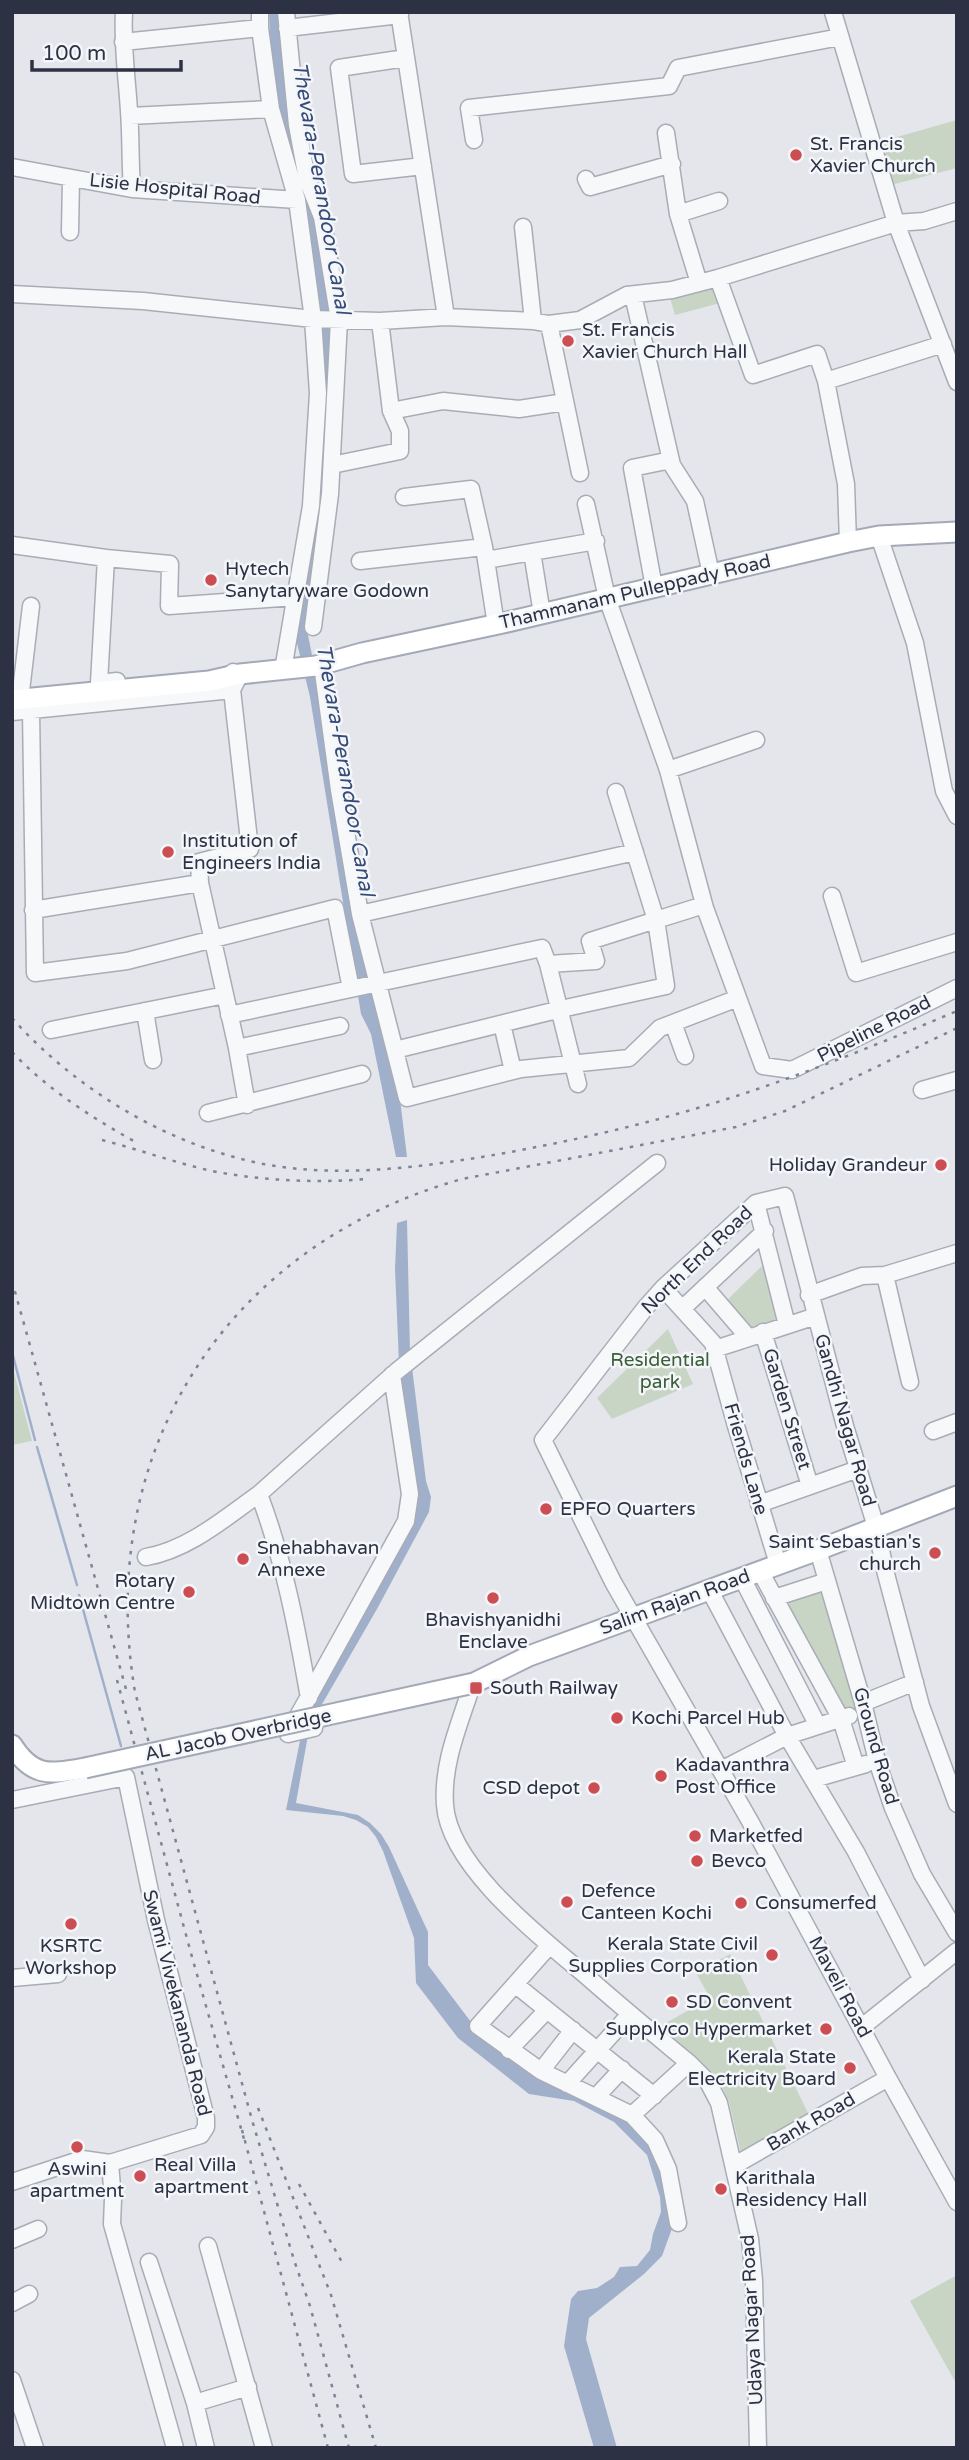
<svg xmlns="http://www.w3.org/2000/svg" width="969" height="2460" viewBox="0 0 969 2460" font-family="'Varela Round',sans-serif">
<style>
.green{fill:#c8d5c5}
.water{fill:#a0b0ca}
.lines{fill:none;stroke-linecap:round;stroke-linejoin:round}
.stream{stroke:#a0b0ca;stroke-width:2.5}
.minor-casing{stroke:#a9acb6;stroke-width:19}
.major-casing{stroke:#a4a9b7;stroke-width:23}
.minor{stroke:#f7f8fa;stroke-width:16}
.major{stroke:#fff;stroke-width:19}
.rail{stroke:#7e8495;stroke-width:2.5;stroke-dasharray:3.5 7;stroke-linecap:butt}
.major-bridge-casing{stroke:#a4a9b7;stroke-width:23;stroke-linecap:butt}
.major-bridge{stroke:#fff;stroke-width:19}
.poi-dot{fill:#cc4d52;stroke:#f4f6f9;stroke-width:2.5}
.labels{text-anchor:middle;dominant-baseline:central;stroke-width:5;stroke-linejoin:round;paint-order:stroke}
.poi-label{font-size:19px;fill:#2c3244;stroke:#f4f6f9;text-anchor:start}
.street-label{font-size:19px;fill:#2c3244;stroke:#f4f6f9}
.park-label{font-size:19px;fill:#3c6039;stroke:#f4f6f9}
.water-label{font-size:21px;font-style:italic;fill:#364c78;stroke:#f4f6f9}
</style>
<rect width="100%" height="100%" fill="#e4e6ec"/>
<path class="green" d="M957,120v48l-66,17 -12,-43z
M714,282l6,21 -45,12 -6,-21z
M764,1264l13,59 -27,10 -22,-34z
M668,1329l25,55 -81,35 -15,-21z
M12,1365l20,76 -20,4z
M819,1587l38,123 -13,4 -61,-114z
M730,1954l78,159 -67,40 -12,-51 -11,-24 -61,-50 53,-30 -14,-25z
M957,2275v110l-47,-84z"/>
<path class="water" d="M269,12h14l51,314 -4,134 -23,170 93,469 7,58h-11l-25,-123 -10,-20 -51,-317 -14,-58 24,-328 -6,-48 -42,-188z
M407,1220l3,131 16,130 5,16 -2,15 -52,97 -56,97 -13,29 -12,68 62,12 12,8 11,11 8,13 39,85v33l46,61 157,89 23,25 20,83 -12,33 -18,18 -55,44 -3,21 31,109h-23l-30,-102 7,-47 7,-8 19,-3 17,-11 6,-10 17,-1 13,-16 3,-16 8,-22 -1,-15 -13,-42 -33,-33 -40,-21 -45,-7 -71,-56 -42,-55 -2,-45 -31,-87 -7,-14 -8,-10 -12,-7 -13,-4 -57,-6 15,-74 11,-29 53,-102 49,-110 -15,-132 -4,-94 2,-46z"/>
<g class="lines">
<path class="stream" d="M12,1352l23,88
M37,1447l40,138
M79,1595l42,151"/>
<defs>
<path id="minor" d="M124,12c-2,34 3,66 5,99 2,26 1,51 3,78
M260,12v16l11,81 26,91 16,119 5,74 -7,113 -28,164
M286,12l11,113 10,54 15,38 17,103 -9,174 -17,133
M399,12l47,305
M833,12l63,211 61,159
M287,28l113,-13
M123,42l137,-14
M406,58l-67,10 14,106 70,-8
M130,116l141,-7
M666,133l12,81 21,69
M474,140l-5,-32 200,-22 9,-18 162,-31
M12,167l120,22 165,11
M586,179l4,8 82,-23
M678,214l41,-13
M523,227l10,94
M70,232l1,-54
M718,278l35,97 64,-21 9,27 117,-37
M12,294l131,7 170,18 67,2 66,-4 87,4 16,3 31,-4 47,-25 45,-5 46,-12 178,-55 28,-2 33,-10
M633,295l39,170 23,36 16,73
M380,321l11,90 52,-10 76,8 46,-7
M549,324l31,149
M826,381l20,103 2,58
M332,465l68,-14v-20l-9,-20
M404,497l67,-8 13,58
M586,504l21,94 61,172 37,138 58,158 29,4 165,-82
M879,536l36,107 29,148 13,25
M12,545l94,13 -7,125 18,-2
M532,552l10,62
M106,558l64,6 -1,42 126,-9
M486,560l110,-19
M360,561l124,-14 12,78
M654,587l-22,-119 39,-8
M322,665l17,125 21,124 47,184 114,-29 108,-11 31,-30 78,-30
M232,690l18,159 -51,13 1,21 37,165 10,57
M21,691l10,-85
M31,710l4,263 92,-12 208,-53 16,81
M12,712l220,-22 8,-16 -7,-2
M668,770l88,-30
M832,896l24,77 101,-31
M33,910l167,-27
M360,914l275,-62
M548,964l30,120
M145,1011l8,49
M229,1015l313,-67 6,16 48,-3 -6,-20 66,-21 -40,-128
M673,1023l12,33
M502,1024l11,47
M51,1030l174,-35
M237,1048l103,-22
M395,1050l166,-41 105,-23 -10,-66 48,-15
M922,1090l35,-10
M208,1113l154,-39
M756,1203l31,122
M885,1275l25,107
M705,1287l43,50
M663,1288l50,55 23,83 42,138
M809,1295l53,-19 23,-1 72,-22
M683,1308l82,-77
M763,1332l47,154
M715,1349l101,-33
M933,1431l24,-9
M759,1504l99,-35
M818,1550l45,153 14,58 16,47 29,66 35,59
M146,1557c42,-7 79,-39 113,-63
M760,1571l81,148 15,48
M742,1578l76,148
M709,1589l78,147 69,116 66,128
M774,1598l53,-17
M474,1683l-4,8c-12,37 -28,74 -25,114 4,61 94,131 139,169 34,30 70,60 105,89l19,19 11,21 31,136 4,41 4,168
M309,1698c-12,-69 -25,-138 -50,-204l138,-123 260,-208
M863,1703l52,-21
M314,1728l-26,6 118,-213 4,-27 -18,-119
M721,1770l66,-34 62,-20
M814,1779l52,-15
M12,1800l114,-23 30,143 50,198v9l-5,8 -91,28 -28,-4 -70,23
M957,1804l-36,-98 -35,-132 -10,-47 -31,-101 -60,-230 -29,7 -93,85 -17,19 -103,133 70,142 138,241 137,255 69,124
M550,1945l-72,81 63,45 91,44 23,25 13,29 10,54
M12,1978l46,-4
M516,1985l138,111
M862,2027l95,-76
M509,2050l38,-40
M541,2071l32,-41
M567,2084l63,-70
M596,2097l26,-28
M632,2115l57,-52
M110,2163l3,36 -1,25 63,224
M735,2165l153,-87
M12,2240l26,-11
M208,2246l56,202
M149,2262l46,141 11,45
M12,2303l17,-9
M12,2380l23,68
M195,2403l53,-16"/>
<path id="major" d="M12,700l197,-19 31,-7 76,-8 46,-13 141,-30 345,-81 31,-6 78,-4
M474,1683l55,-27 289,-106 139,-54
M12,1745c21,33 38,29 73,23"/>
</defs>
<use href="#minor" class="minor-casing"/>
<use href="#major" class="major-casing"/>
<use href="#minor" class="minor"/>
<use href="#major" class="major"/>
<path class="rail" d="M12,1018c58,65 138,116 222,139 79,23 167,13 248,0 82,-14 163,-32 242,-57 79,-25 157,-57 233,-89
M12,1052c36,38 82,67 127,92
M102,1140c39,10 76,24 115,32 50,9 100,11 151,7
M12,1281l114,408
M117,1680l75,277 52,182
M258,2108l73,187 45,153
M242,2130l86,318
M299,2184l45,82
M349,2448l-39,-142 -16,-46 -42,-140 -117,-428c-41,-241 92,-447 327,-513l274,-52 49,-16 172,-83"/>
<defs>
<path id="major-bridge" d="M85,1768l389,-85"/>
</defs>
<use href="#major-bridge" class="major-bridge-casing"/>
<use href="#major-bridge" class="major-bridge"/>
</g>
<g class="poi-dot">
<circle cx="796" cy="155" r="7"/>
<circle cx="568" cy="341" r="7"/>
<circle cx="211" cy="580" r="7"/>
<circle cx="168" cy="852" r="7"/>
<circle cx="941" cy="1165" r="7"/>
<circle cx="546" cy="1509" r="7"/>
<circle cx="935" cy="1553" r="7"/>
<circle cx="243" cy="1559" r="7"/>
<circle cx="189" cy="1592" r="7"/>
<circle cx="493" cy="1598" r="7"/>
<rect x="469" y="1681" width="14" height="14" rx="3.5"/>
<circle cx="617" cy="1718" r="7"/>
<circle cx="661" cy="1776" r="7"/>
<circle cx="594" cy="1788" r="7"/>
<circle cx="695" cy="1836" r="7"/>
<circle cx="697" cy="1861" r="7"/>
<circle cx="567" cy="1902" r="7"/>
<circle cx="741" cy="1903" r="7"/>
<circle cx="71" cy="1924" r="7"/>
<circle cx="772" cy="1955" r="7"/>
<circle cx="672" cy="2002" r="7"/>
<circle cx="826" cy="2029" r="7"/>
<circle cx="850" cy="2068" r="7"/>
<circle cx="77" cy="2147" r="7"/>
<circle cx="140" cy="2176" r="7"/>
<circle cx="721" cy="2189" r="7"/>
</g>
<g class="labels">
<g class="poi-label">
<text x="810" y="144">St. Francis<tspan x="810" dy="22">Xavier Church</tspan></text>
<text x="582" y="330">St. Francis<tspan x="582" dy="22">Xavier Church Hall</tspan></text>
<text x="225" y="569">Hytech<tspan x="225" dy="22">Sanytaryware Godown</tspan></text>
<text x="182" y="841">Institution of<tspan x="182" dy="22">Engineers India</tspan></text>
<text x="927" y="1165" text-anchor="end">Holiday Grandeur</text>
<text x="560" y="1509">EPFO Quarters</text>
<text x="921" y="1542" text-anchor="end">Saint Sebastian's<tspan x="921" dy="22">church</tspan></text>
<text x="257" y="1548">Snehabhavan<tspan x="257" dy="22">Annexe</tspan></text>
<text x="175" y="1581" text-anchor="end">Rotary<tspan x="175" dy="22">Midtown Centre</tspan></text>
<text x="493" y="1620" text-anchor="middle">Bhavishyanidhi<tspan x="493" dy="22">Enclave</tspan></text>
<text x="490" y="1688">South Railway</text>
<text x="631" y="1718">Kochi Parcel Hub</text>
<text x="675" y="1765">Kadavanthra<tspan x="675" dy="22">Post Office</tspan></text>
<text x="580" y="1788" text-anchor="end">CSD depot</text>
<text x="709" y="1836">Marketfed</text>
<text x="711" y="1861">Bevco</text>
<text x="581" y="1891">Defence<tspan x="581" dy="22">Canteen Kochi</tspan></text>
<text x="755" y="1903">Consumerfed</text>
<text x="758" y="1944" text-anchor="end">Kerala State Civil<tspan x="758" dy="22">Supplies Corporation</tspan></text>
<text x="71" y="1946" text-anchor="middle">KSRTC<tspan x="71" dy="22">Workshop</tspan></text>
<text x="686" y="2002">SD Convent</text>
<text x="812" y="2029" text-anchor="end">Supplyco Hypermarket</text>
<text x="836" y="2057" text-anchor="end">Kerala State<tspan x="836" dy="22">Electricity Board</tspan></text>
<text x="154" y="2165">Real Villa<tspan x="154" dy="22">apartment</tspan></text>
<text x="77" y="2169" text-anchor="middle">Aswini<tspan x="77" dy="22">apartment</tspan></text>
<text x="735" y="2178">Karithala<tspan x="735" dy="22">Residency Hall</tspan></text>
</g>
<g class="street-label">
<text transform="translate(175 189) rotate(6)">Lisie Hospital Road</text>
<text transform="translate(635 592) rotate(-13)">Thammanam Pulleppady Road</text>
<text transform="translate(874 1029) rotate(-27)">Pipeline Road</text>
<text transform="translate(697 1260) rotate(-44)">North End Road</text>
<text transform="translate(787 1409) rotate(73)">Garden Street</text>
<text transform="translate(845 1420) rotate(74)">Gandhi Nagar Road</text>
<text transform="translate(746 1459) rotate(74)">Friends Lane</text>
<text transform="translate(675 1602) rotate(-20)">Salim Rajan Road</text>
<text transform="translate(238 1735) rotate(-12)">AL Jacob Overbridge</text>
<text transform="translate(876 1746) rotate(74)">Ground Road</text>
<text transform="translate(840 1987) rotate(62)">Maveli Road</text>
<text transform="translate(177 2003) rotate(76)">Swami Vivekananda Road</text>
<text transform="translate(811 2122) rotate(-30)">Bank Road</text>
<text transform="translate(752 2320) rotate(-93)">Udaya Nagar Road</text>
</g>
<g class="park-label">
<text x="660" y="1360">Residential<tspan x="660" dy="22">park</tspan></text>
</g>
<g class="water-label">
<text transform="translate(321 188) rotate(80)">Thevara-Perandoor Canal</text>
<text transform="translate(345 770) rotate(80)">Thevara-Perandoor Canal</text>
</g>
</g>
<rect width="969" height="2460" fill="none" stroke="#2c3244" stroke-width="28"/>
<path d="M32 60v10h149v-10" fill="none" stroke="#2c3244" stroke-width="3.5"/>
<text x="42" y="60" font-size="21" fill="#2c3244" stroke="#f4f6f9" stroke-width="5" paint-order="stroke">100 m</text>
</svg>
